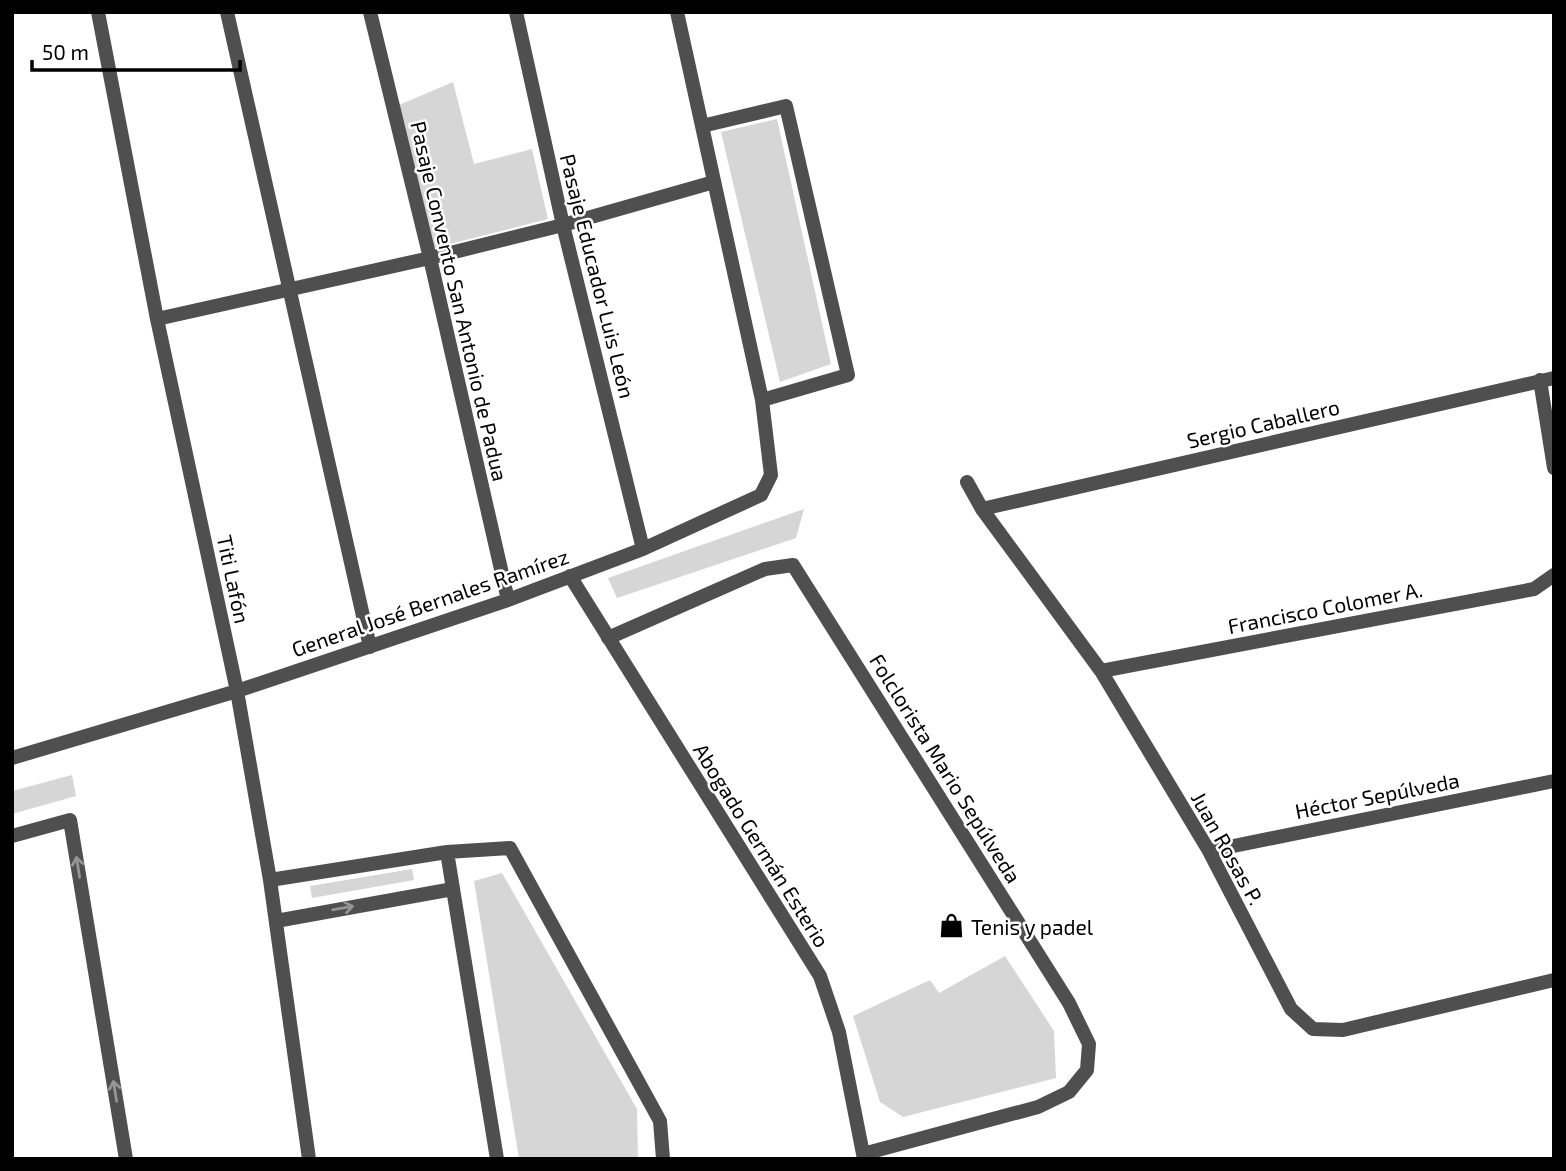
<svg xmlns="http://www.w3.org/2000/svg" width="1566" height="1171" viewBox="0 0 1566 1171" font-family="'Exo 2',sans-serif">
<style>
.green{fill:#d6d6d6}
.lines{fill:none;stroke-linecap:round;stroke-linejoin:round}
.minor{stroke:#4f4f4f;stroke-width:14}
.oneway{stroke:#959595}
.labels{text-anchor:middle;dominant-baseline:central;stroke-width:5;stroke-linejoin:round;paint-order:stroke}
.street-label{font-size:21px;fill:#000;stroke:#fff}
.poi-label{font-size:21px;fill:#000;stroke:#fff;text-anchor:start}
</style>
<rect width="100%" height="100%" fill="#fff"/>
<path class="green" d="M453,82l21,82 58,-15 16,70 -114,29 -35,-143z
M777,119l54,245 -51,18 -59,-250z
M804,509l-8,29 -179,60 -9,-20z
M72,775l4,21 -64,18v-23z
M412,869l2,11 -102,18 -2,-12z
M502,873l135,236 1,50h-119l-45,-278z
M1005,956l49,75 2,47 -153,39 -23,-15 -27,-86 77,-36 9,13z"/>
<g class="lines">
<path class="minor" d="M98,12l59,307 80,372 33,189 39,279
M227,12l143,635
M370,12l60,246 78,342
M516,12l47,213 80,324
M702,126l84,-20 62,269 -86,25
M157,319l273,-61 133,-33 151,-43
M1540,380l14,88
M967,482l15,27 119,162 108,180 82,158 22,20 30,1 211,-50
M982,509l572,-131
M570,576l250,400 19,56 25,127
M608,638l157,-69 28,-4 276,438 20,41 -2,26 -18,22 -31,15 -175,47
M1101,671l433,-82 20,-14
M12,758l225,-67 271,-91 135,-51 118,-54 10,-20 -9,-75 -85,-388
M12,836l58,-16 56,339
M1209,851l345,-70
M447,852l50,307
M270,880l177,-28 63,-4 150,273 3,38
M276,921l177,-32"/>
</g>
<defs><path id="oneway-shaft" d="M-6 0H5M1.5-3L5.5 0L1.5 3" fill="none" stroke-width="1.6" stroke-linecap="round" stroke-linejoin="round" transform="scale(1.75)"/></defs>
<g class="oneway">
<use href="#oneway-shaft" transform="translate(78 867) rotate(-99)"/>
<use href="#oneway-shaft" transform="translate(343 908) rotate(-10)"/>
<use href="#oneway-shaft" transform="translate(115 1091) rotate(-99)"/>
</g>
<defs>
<symbol id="shop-bare" viewBox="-9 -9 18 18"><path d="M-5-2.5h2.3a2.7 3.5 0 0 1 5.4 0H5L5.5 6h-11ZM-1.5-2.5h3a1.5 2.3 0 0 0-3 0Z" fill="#000" stroke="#fff" stroke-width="2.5" paint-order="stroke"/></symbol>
</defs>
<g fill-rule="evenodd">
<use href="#shop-bare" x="934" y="908" width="35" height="35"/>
</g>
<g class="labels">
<g class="street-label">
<text transform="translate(598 276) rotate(76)">Pasaje Educador Luis León</text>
<text transform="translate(460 301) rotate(77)">Pasaje Convento San Antonio de Padua</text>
<text transform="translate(1263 423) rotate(-13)">Sergio Caballero</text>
<text transform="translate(234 579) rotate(78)">Titi Lafón</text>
<text transform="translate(430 602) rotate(-19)">General José Bernales Ramírez</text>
<text transform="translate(1325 607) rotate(-11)">Francisco Colomer A.</text>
<text transform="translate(946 768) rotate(58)">Folclorista Mario Sepúlveda</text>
<text transform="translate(1377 795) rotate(-11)">Héctor Sepúlveda</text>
<text transform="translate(762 845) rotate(58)">Abogado Germán Esterio</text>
<text transform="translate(1228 848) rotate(61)">Juan Rosas P.</text>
</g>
<g class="poi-label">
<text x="971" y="926">Tenis y padel</text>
</g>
</g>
<rect width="1566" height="1171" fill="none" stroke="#000000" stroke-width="28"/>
<path d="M32 60v10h208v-10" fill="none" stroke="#000000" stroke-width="3.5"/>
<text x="42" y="60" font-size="21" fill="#000000" stroke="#ffffff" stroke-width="5" paint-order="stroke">50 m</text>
</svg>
